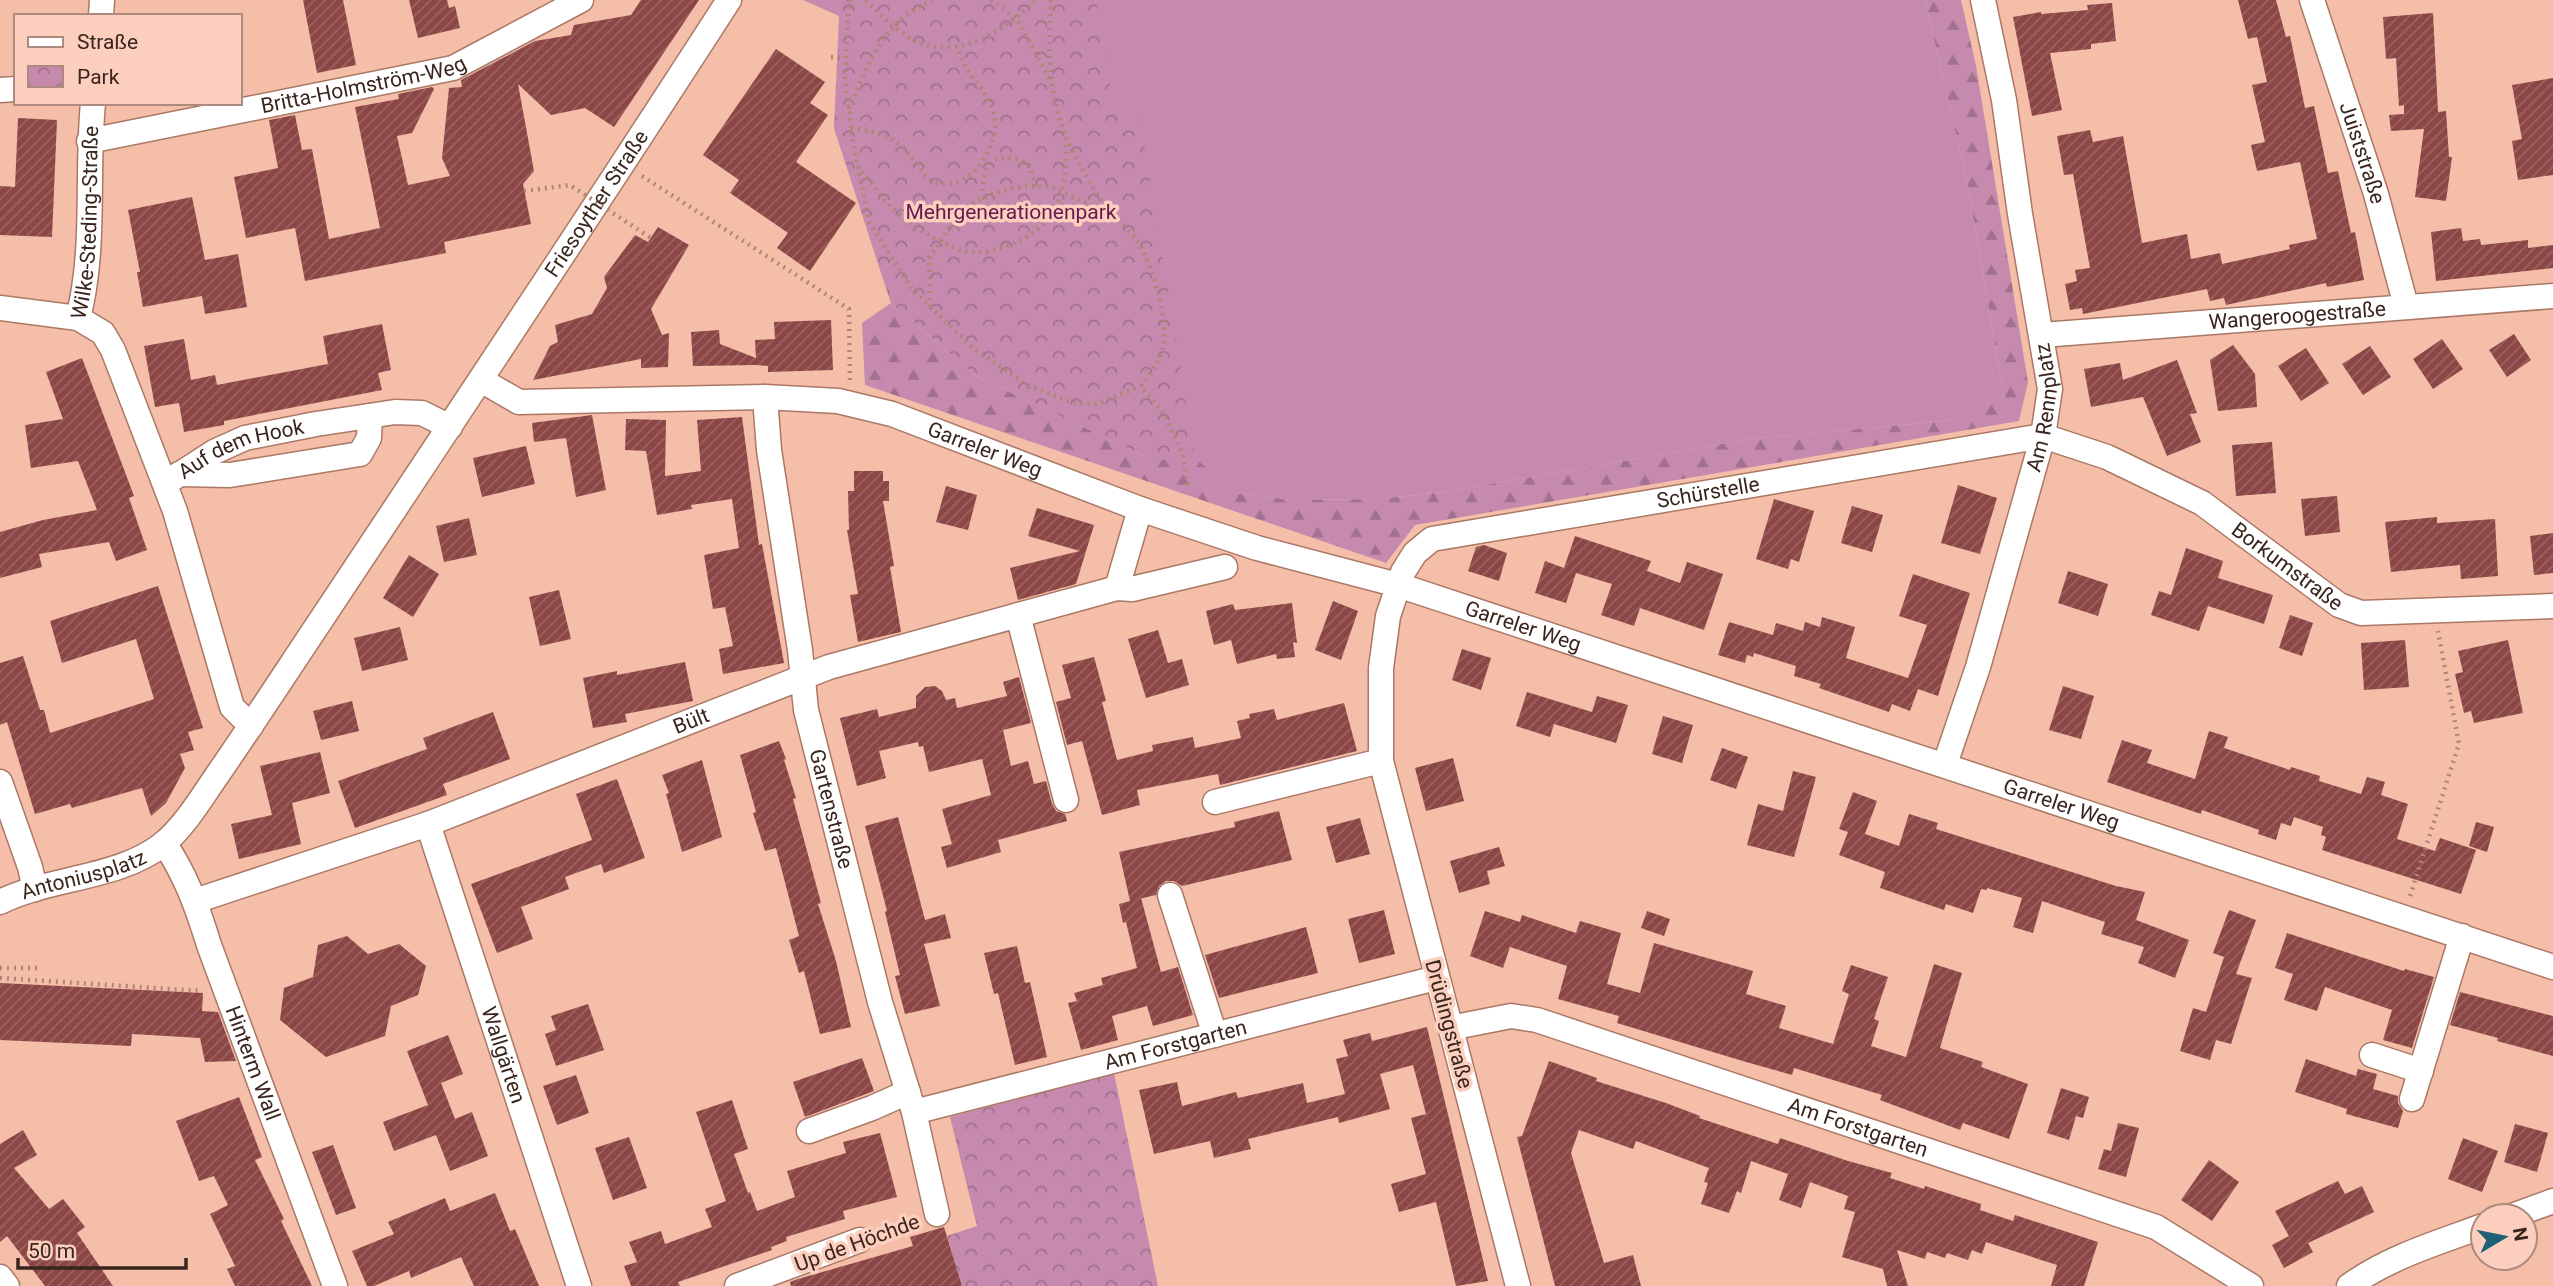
<svg xmlns="http://www.w3.org/2000/svg" width="2553" height="1286" viewBox="0 0 2553 1286" font-family="Roboto,sans-serif">
<style>
.green{fill:#c58aae}
.forest{fill:url(#forest-firs)}
.park{fill:url(#park-crowns)}
.building{fill:url(#building-hatch)}
.lines{fill:none;stroke-linecap:round;stroke-linejoin:round}
.minor-casing{stroke:#aa7865;stroke-width:27}
.path{stroke:#af8575;stroke-width:4.5;stroke-dasharray:2 5;stroke-linecap:butt}
.minor{stroke:#fff;stroke-width:24}
.path-bridge{stroke:#af8575;stroke-width:4.5;stroke-dasharray:2 5;stroke-linecap:butt}
.labels{text-anchor:middle;dominant-baseline:central;stroke-width:7;stroke-linejoin:round;paint-order:stroke}
.street-label{font-size:21px;fill:#39251c;stroke:#fbcebd}
.park-label{font-size:21px;fill:#65194e;stroke:#fbcebd}
</style>
<defs>
<pattern id="forest-firs" width="22" height="20" patternUnits="userSpaceOnUse" patternTransform="scale(1.75)"><rect width="22" height="20" fill="#c58aae"/><path d="M5 1l3.5 6h-7zM16 11l3.5 6h-7z" fill="#a1718d"/></pattern>
<pattern id="park-crowns" width="20" height="18" patternUnits="userSpaceOnUse" patternTransform="scale(1.75)"><rect width="20" height="18" fill="#c58aae"/><path d="M2 6a3 3 0 1 1 6 0M12 15a3 3 0 1 1 6 0" fill="none" stroke="#a1718d"/></pattern>
<pattern id="building-hatch" width="6" height="6" patternUnits="userSpaceOnUse" patternTransform="scale(1.75)"><rect width="6" height="6" fill="#8b4645"/><path d="M-1 1l2-2M0 6l6-6M5 7l2-2" fill="none" stroke="#996462"/></pattern>
</defs>
<rect width="100%" height="100%" fill="#f5bea9"/>
<path class="green" d="M803,0h1122l42,182 37,214 -48,24 -205,19 -307,53 -66,7 -86,1 -91,-11 -310,-186 -57,-175 5,-112z"/>
<path class="forest" d="M1925,0h36l15,66 52,316 -9,39 -604,104 -29,38 -521,-178 -3,-62 29,-20 85,73 177,84 42,-2 13,11 -6,20 90,11 86,-1 66,-7 307,-53 205,-19 48,-24 -37,-214z"/>
<path class="park" d="M842,0h254l19,114 24,-2 56,346 -42,2 -177,-84 -85,-73 -57,-175z
M1114,1073l44,213h-196l-15,-50 30,-10 -27,-109z"/>
<path class="building" d="M303,0h40l13,65 -39,8z
M409,0h38l2,8 6,-2 5,22 -42,10z
M641,0h58l-85,127 -29,-19 -34,7 -33,-31 16,87 -11,13 8,40 -87,18 2,11 -141,28 -10,-53 -49,10 -12,-61 44,-9 -9,-48 26,-5 7,35 10,-1 17,90 51,-11 -25,-121 44,-8 -1,-5 34,-7 2,2 -22,44 -15,3 11,49 42,-9 -8,-18 7,-70 13,-1 -1,-7 74,-39 36,-6 3,-10 57,-10z
M2238,0h38l10,37 4,-1 15,72 9,-2 14,67 10,-2 13,62 4,-1 9,48 -37,7 -1,-4 -100,22 -2,-7 -14,3 -3,-12 -124,25 -1,-6 -12,2 -5,-26 12,-3 -2,-11 15,-2 -17,-94 -9,1 -7,-39 33,-6 3,12 30,-6 19,107 45,-9 4,25 29,-6 2,11 68,-15 -1,-4 28,-6 -17,-77 -43,9 -6,-26 14,-3 -13,-57 15,-3 -10,-45 -9,2z
M2112,3l4,38 -25,3v5l-41,4 12,57 -30,6 -19,-99 28,-5v2l47,-4 -1,-5z
M2433,13l5,99 8,-1 3,46h3l-6,44 -31,-4 9,-68 -33,2 -2,-16 15,-1v-9l-5,1 -3,-48 -10,1 -3,-42z
M776,49l49,33 -15,21 18,12 -32,47 60,41 -46,68 -33,-23 11,-15 -58,-40 9,-13 -36,-25z
M2553,78v97l-35,5 -6,-39 10,-2 -10,-54z
M18,118l39,2 -5,117 -52,-2v-49l15,1z
M192,197l13,63 33,-6 9,53 -42,7 -3,-18 -59,11 -6,-35h3l-12,-62z
M658,227l31,18 -38,64 11,26 7,-2 -1,34 -27,1v-9l-108,21 17,-34 8,-4 -3,-17 37,-11 15,-26 -3,-11 31,-42 13,7z
M2461,228l2,13 17,-2 1,6 47,-5v8l25,-3v23l-117,13 -5,-49z
M831,320l2,50 -65,2v-6l-12,-1 -63,1 -2,-34 28,-2 1,14 36,14 -1,-18 20,-1 -1,-17z
M382,324l9,46 -13,3 4,17 -158,31v4l-40,7 -5,-29 -24,4 -11,-61 40,-7 7,41 24,-5 2,10 111,-21 -5,-28z
M2514,334l17,26 -24,17 -18,-27z
M2442,339l21,30 -30,20 -20,-30z
M2233,345l22,29 2,33 -39,4 -8,-51z
M2370,346l21,31 -28,18 -21,-31z
M2306,348l23,35 -28,18 -23,-35z
M82,358l52,138 -5,2 18,52 -31,11 -7,-19 -70,12 3,13 -42,11v-46l43,-12 54,-10 -19,-49 -47,7 -6,-43 38,-6 -17,-47z
M2177,360l20,53 -7,1 11,28 -34,14 -24,-59 -52,10 -7,-38 36,-6 3,17z
M592,415l14,75 -30,7 -10,-59 -32,4 -2,-19z
M742,417l17,128 3,-1 22,119 -61,11 -4,-25 14,-3 -8,-39 -12,2 -9,-54 35,-7 -7,-49 -41,6 1,4 -35,6 -11,-64 -21,-1 1,-31 40,1 -1,56 36,-5 -4,-51z
M2272,442l4,51 -40,3 -4,-51z
M526,446l9,38 -53,13 -9,-39z
M854,471h29v10h6v20h-6l11,65 -4,1 11,65 -43,10 -8,-47 8,-1 -11,-64h2l-1,-39h6z
M1958,485l39,13 -17,56 -39,-11z
M946,486l31,9 -9,35 -32,-8z
M2337,496l3,36 -35,4 -4,-37z
M1774,499l40,12 -15,51 -8,-3 -3,10 -32,-10z
M1852,506l31,9 -11,37 -31,-9z
M1037,508l57,17 -18,59 -58,16 -8,-32 70,-17 -52,-15z
M2437,517v6l58,-4 3,57 -37,3 -1,-14 -69,7 -6,-50z
M469,518l8,37 -33,7 -8,-36z
M2553,533v40l-19,2 -4,-39z
M1575,536l76,25 -4,10 33,12 7,-21 36,12 -19,56 -64,-22 -6,18 -33,-11 11,-31 -36,-11 -10,30 -31,-10 10,-32 19,7z
M1484,545l23,8 -8,28 -31,-10 8,-24z
M2186,548l37,13 -5,17 55,17 -9,29 -56,-18 -9,25 -48,-16 8,-24 12,4z
M409,555l30,19 -26,43 -30,-19z
M2068,571l40,13 -10,32 -40,-13z
M1913,574l57,19 -32,103 -20,-7 -8,22 -18,-7 -3,8 -70,-24 2,-4 -27,-8 2,-10 -42,-13 -1,4 -6,-2 -2,8 -27,-8 11,-33 44,13 3,-12 27,8 2,-9 15,5 2,-10 33,10 -9,31 62,20 19,-53 -28,-9z
M158,586l45,142 -15,4 6,18 -14,4 5,14 -19,35 -15,13 -9,-28 -70,20 -2,-4 -35,10 -28,-92 -7,3v-62l23,-7 17,54h4l6,23 104,-34 -18,-60 -74,24 -12,-42z
M559,590l12,49 -31,7 -11,-49z
M1333,601l25,10 -17,49 -26,-10z
M1292,603l5,40 -4,-1 2,15 -18,2 -1,-5 -39,10 -6,-24 -17,5 -8,-34 27,-7 2,6z
M2290,615l23,8 -11,33 -23,-8z
M400,627l8,33 -46,11 -8,-33z
M1158,630l10,33 14,-4 7,26 -43,13 -18,-59z
M2405,640l4,47 -45,3 -3,-47z
M2508,640l15,73 -49,10 -3,-12 -7,2 -9,-39 8,-2 -5,-21z
M1462,649l29,9 -10,32 -29,-10z
M1094,657l12,44 -4,1 15,58 36,-9 -1,-6 41,-8 2,11 46,-10 -4,-17 13,-3 -1,-4 25,-5 3,11 67,-17 13,48 -137,34 -2,-11 -81,16 3,15 -38,10 -20,-74 -15,4 -11,-43 15,-4 -9,-33z
M685,662l8,39 -68,13 2,8 -34,6 -10,-50 34,-7v4z
M1019,677l12,46 -28,7 8,36 17,-5 6,23 12,-3 6,23 4,7 9,3 2,7 -69,19 3,12 -54,16 -6,-21 11,-3 -10,-35 49,-14 -9,-36 -53,13 -6,-26 -4,1 -1,-5 -39,9 7,27 -29,8 -17,-68 37,-9 2,8 37,-9v-12l9,-9 10,-1 7,5 4,9 9,-2 2,10 50,-12 -4,-14z
M2063,686l31,10 -13,43 -32,-9z
M1527,692l65,20 5,-16 31,9 -12,38 -62,-19 -4,13 -34,-11z
M352,701l7,30 -38,9 -8,-29z
M493,712l17,47 -67,25 4,11 -92,33 -17,-47 89,-32 -4,-11z
M1663,716l30,9 -11,38 -30,-9z
M2209,731l19,6 -4,11 66,22 1,-3 29,9 -1,5 42,13 6,-17 18,5 -4,13 27,9 -11,35 38,12 5,-13 36,12 -15,44 -139,-44 4,-13 -5,-2 2,-8 -29,-10 -3,9 -10,-3 -5,17 -18,-6 1,-4 -57,-20 -1,4 -94,-32 15,-42 30,10 -5,13 48,16z
M779,741l7,18 -2,1 12,38 -3,1 28,104 -3,1 18,57 15,66 -31,7 -16,-63 -5,2 -10,-33 10,-4 -23,-88 -11,3 -12,-38 3,-1 -16,-57z
M1722,748l26,9 -12,32 -26,-9z
M320,752l10,41 -38,10 9,41 -62,15 -8,-35 41,-9 -12,-49z
M1453,758l11,43 -38,10 -11,-43z
M702,760l20,77 -40,15 -16,-58 3,-1 -7,-18z
M1793,771l23,6 -22,80 -47,-12 11,-41 25,7z
M617,779l28,79 -41,15 -3,-9 -36,13 4,12 -48,18 12,32 -36,14 -26,-69 121,-44 -16,-46z
M1853,792l24,9 -12,33 34,12 10,-32 29,9 -2,6 180,57 29,6 -9,28 53,20 -14,38 -37,-15 6,-16 -43,-13 4,-12 -63,-21 -9,32 -20,-6 9,-29 -35,-10v2l-6,-1 -8,24 -27,-9 -2,6 -64,-22 5,-16 -46,-17 9,-23 -9,-3z
M1279,811l13,49 -110,26 -8,-5h-8l-7,5 -3,9 -26,6 -11,-49 116,-25 -1,-5z
M898,817l27,103 20,-6 6,24 -27,6 16,62 -35,8 -10,-38 5,-1 -15,-63 2,-1 -22,-85z
M1360,818l10,36 -34,9 -10,-36z
M2476,822l18,5 -7,25 -18,-6z
M1499,847l6,19 -18,5 3,13 -31,9 -9,-32z
M1141,898l20,74 17,-5 15,48 -40,11 -6,-20 -35,10 6,24 -37,10 -13,-47 9,-2 -3,-8 29,-8 -2,-7 36,-10 -11,-46 -3,1 -4,-19z
M1384,910l11,44 -36,9 -11,-44z
M2229,910l27,10 -20,54 16,4 -21,66 -15,-4 -6,20 -30,-9 13,-43 13,4 18,-55 -11,-4z
M1485,911l35,11 2,-7 54,18 4,-12 41,12 -14,51 33,9 14,-50 99,28 -7,23 40,12 -7,22 54,16 16,-50 -7,-3 9,-26 37,12 -14,42 5,2 -8,25 35,11 28,-93 28,9 -22,75 43,14 -2,5 47,17 -19,55 -46,-16 -3,7 -80,-30 2,-5 -88,-27 -2,7 -46,-13 -129,-39 2,-7 -61,-17 9,-33 -57,-19 -7,21 -33,-12z
M1647,911l23,8 -6,17 -23,-8z
M1306,927l12,46 -99,25 -14,-43z
M2287,933l117,38 1,-2 29,8 -22,71 -29,-8 9,-30 -67,-23 -8,24 -33,-11 9,-26 -18,-6z
M347,936l21,18 31,-10 27,22 -8,29 -27,11 -6,30 -59,21 -46,-37 4,-32 29,-11 5,-32z
M1017,946l8,37 5,-1 17,75 -32,8 -17,-72 -4,1 -10,-41z
M0,983l203,10 -1,18 16,1 18,49 -31,1 -5,-24 -68,-4 -1,12 -131,-6z
M2460,992l93,24v40l-56,-15 1,-3 -48,-13z
M588,1004l16,46 -48,16 -11,-32 11,-4 -5,-14z
M1427,1027l61,254 -32,5 -20,-84 -37,10 -8,-28 35,-10 -15,-56 15,-4 -13,-49 -33,9 10,35 -51,14 -1,-6 -90,22 3,10 -37,9 -4,-17 -56,13 -15,-64 38,-8 5,24 54,-14 2,6 65,-15 4,20 38,-9 -9,-35 12,-3 -5,-16 27,-7 2,8z
M448,1035l15,39 -22,9 14,36 17,-7 16,44 -38,15 -14,-36 -42,16 -11,-29 45,-17 -21,-54z
M862,1058l12,33 -69,26 -12,-35z
M2306,1059l50,17 2,-7 19,5 -4,15 25,7v7l5,8 -5,17 -52,-14 1,-5 -52,-17z
M1549,1061l48,17 -1,3 70,22 34,13 -1,2 79,26 2,-6 68,23 44,12 -2,5 34,11 1,-3 56,18 -1,6 33,11 2,-6 83,27 -14,44h-33l6,-21 -71,-23 -4,12 -10,-4 -4,10 -21,-7 -2,5 -18,-6 -2,7 -28,-9 11,36h-21l-4,-17 -41,-12 13,-45 -11,-3 4,-13 -38,-14 -9,26 -22,-8 9,-26 -37,-13 -10,32 -4,-2 -8,22 -28,-9 7,-21 -4,-1 5,-14 -73,-27 -3,8 -54,-19 -8,23 33,110 29,-8 8,31h-86l-38,-149 5,-1z
M576,1075l13,38 -32,12 -14,-39z
M2061,1088l28,9 -6,21 -7,-2 -7,24 -22,-7z
M239,1097l23,60 -7,3 29,59 -3,2 31,65h-77l-8,-17 8,-3 -25,-52 18,-9 -14,-29 -15,5 -23,-60z
M732,1100l16,49 -14,5 14,39 2,-1 7,19 38,-14 -8,-26 59,-18 -3,-11 37,-9 17,64 -54,14 2,8 -59,18 1,4 -16,6 1,3 -94,32 2,4h-49l-7,-20 13,-4 -8,-20 32,-11 4,13 47,-17 -7,-18 21,-8 -30,-89z
M2118,1123l21,5 -13,49 -28,-8 6,-20 7,2z
M2515,1124l33,9 -11,39 -33,-10z
M23,1130l14,25 -23,13 35,41 14,-10 22,28 -8,6 36,53h-68l-38,-50 -7,6v-98z
M629,1137l18,51 -34,12 -18,-52z
M2463,1138l35,13 -16,41 -34,-13z
M333,1145l23,63 -20,7 -24,-63z
M2209,1160l30,22 -27,39 -31,-21z
M2338,1181l7,13 17,-8 12,26 -66,31 5,9 -29,16 -12,-23 17,-9 -14,-25z
M495,1193l15,38 5,-2 24,57h-65l-13,-29 -50,21 -2,-7 -35,15h-7l-15,-35 42,-17 -6,-12 57,-24 5,13z
M944,1227l18,59h-171l-1,-4 8,-3 115,-33 -3,-9z"/>
<g class="lines">
<defs>
<g id="minor">
<path id="s1" d="M2312,0l64,194 30,112"/>
<path d="M101,16l1,-16"/>
<path d="M0,90l16,-1"/>
<path id="s2" d="M89,141l364,-73 128,-68"/>
<path d="M0,308l78,10 25,15 10,17 62,161 57,196 19,19"/>
<path id="s3" d="M78,318c18,-69 8,-144 15,-215"/>
<path id="s4" d="M2042,335l511,-39"/>
<path id="s5" d="M481,380l38,22 246,-5 73,4 54,13 248,95 117,39 141,37 1155,382"/>
<path id="s6" d="M765,397l4,53 31,200 6,60 74,292 34,110 23,102"/>
<path d="M179,474l51,1 130,-21 9,-16 1,-22"/>
<path id="s7" d="M166,483l48,-31 31,-14 71,-14 79,-12 27,1 28,14"/>
<path d="M1117,588l15,1 93,-22"/>
<path d="M1018,615l48,185"/>
<path id="s8" d="M1945,764l33,-97 65,-231 7,-47 -30,-175 -16,-114 -21,-100"/>
<path d="M0,782l30,85 5,22"/>
<path d="M1215,802l166,-41"/>
<path id="s9" d="M428,824l151,462"/>
<path id="s10" d="M164,843c22,32 34,66 45,102l126,341"/>
<path d="M1170,895l45,140"/>
<path id="s11" d="M195,901l233,-77 401,-157 288,-79 23,-79"/>
<path id="s12" d="M0,902c50,-25 119,-23 163,-58 22,-18 39,-47 55,-70 35,-51 69,-103 103,-154 137,-206 274,-412 408,-620"/>
<path id="s13" d="M1450,1028l61,-12 26,4 619,207 95,59"/>
<path d="M2372,1055l49,16"/>
<path d="M2412,1099l50,-163"/>
<path id="s14" d="M914,1112l522,-134"/>
<path d="M809,1131l63,-23 36,-16"/>
<path d="M2512,1216l41,-15"/>
<path d="M0,1277l7,9"/>
<path d="M737,1286l123,-46"/>
<path id="s15" d="M1518,1286l-137,-525v-93l7,-52 15,-44 12,-19 17,-14 611,-103 64,21 95,46 137,102 22,8 192,-7"/>
<path d="M2349,1286c40,-29 88,-43 134,-60"/>
</g>
</defs>
<use href="#minor" class="minor-casing"/>
<path class="path" d="M849,0l-4,80 9,67 15,75 43,67 59,57 56,39 46,18 23,1 45,-18
M866,0c13,13 26,27 42,37 45,27 95,-4 127,-37
M991,0l26,19 34,63
M1051,0c-3,45 -3,94 15,137 12,26 28,56 46,78 7,8 17,14 23,23 18,25 39,93 24,122 -5,9 -12,18 -18,26l24,30 18,38 4,34
M831,57l14,1
M849,109c18,-44 37,-95 87,-109
M851,129c30,2 45,8 64,32 6,7 8,16 17,20 36,14 65,-30 63,-60 -2,-31 -34,-45 -37,-75
M858,166c13,16 26,36 42,49 14,13 33,23 50,31 20,9 37,7 57,0 52,-19 61,-55 59,-107
M642,176l207,133 1,74
M984,198c-7,-34 14,-51 45,-33l7,22
M930,307l-1,-49 29,-42 15,-13 21,-10 24,-6 31,-1 63,29
M2410,896l49,-152 -21,-113
M0,968h40
M0,978l202,13
M881,1234l35,-12"/>
<use href="#minor" class="minor"/>
<path class="path-bridge" d="M524,191l46,-6 81,53"/>
</g>
<g class="labels">
<g class="street-label">
<text stroke="none"><textPath href="#s2" startOffset="280">Britta-Holmström-Weg</textPath></text>
<text stroke="none"><textPath href="#s1" startOffset="161">Juiststraße</textPath></text>
<text stroke="none"><textPath href="#s12" startOffset="948">Friesoyther Straße</textPath></text>
<text stroke="none"><textPath href="#s3" startOffset="96">Wilke-Steding-Straße</textPath></text>
<text stroke="none"><textPath href="#s4" startOffset="256">Wangeroogestraße</textPath></text>
<text stroke="none"><textPath href="#s8" startOffset="371">Am Rennplatz</textPath></text>
<text stroke="none"><textPath href="#s5" startOffset="518">Garreler Weg</textPath></text>
<text stroke="none"><textPath href="#s7" startOffset="84">Auf dem Hook</textPath></text>
<text stroke="none"><textPath href="#s15" startOffset="1059">Schürstelle</textPath></text>
<text stroke="none"><textPath href="#s15" startOffset="1678">Borkumstraße</textPath></text>
<text stroke="none"><textPath href="#s5" startOffset="1085">Garreler Weg</textPath></text>
<text stroke="none"><textPath href="#s11" startOffset="528">Bült</textPath></text>
<text stroke="none"><textPath href="#s5" startOffset="1652">Garreler Weg</textPath></text>
<text stroke="none"><textPath href="#s6" startOffset="418">Gartenstraße</textPath></text>
<text stroke="none"><textPath href="#s12" startOffset="88">Antoniusplatz</textPath></text>
<text transform="translate(1449 1024) rotate(75)">Drüdingstraße</text>
<text stroke="none"><textPath href="#s14" startOffset="270">Am Forstgarten</textPath></text>
<text stroke="none"><textPath href="#s9" startOffset="243">Wallgärten</textPath></text>
<text stroke="none"><textPath href="#s10" startOffset="238">Hinterm Wall</textPath></text>
<text stroke="none"><textPath href="#s13" startOffset="427">Am Forstgarten</textPath></text>
<text transform="translate(857 1243) rotate(-20)">Up de Höchde</text>
</g>
<g class="park-label">
<text x="1011" y="212">Mehrgenerationenpark</text>
</g>
</g>
<rect x="14" y="14" width="228" height="91" fill="#fbcebd" stroke="#ad8a7d" stroke-width="2"/>
<rect x="28" y="37" width="35" height="10" fill="#ffffff" stroke="#ad8a7d" stroke-width="2"/>
<text x="77" y="49" font-size="21" fill="#39251c">Straße</text>
<rect x="28" y="66" width="35" height="21" fill="url(#park-crowns)" stroke="#ad8a7d" stroke-width="2"/>
<text x="77" y="84" font-size="21" fill="#39251c">Park</text>
<g transform="translate(2504 1237) rotate(80)"><circle r="33" fill="#fbcebd" stroke="#ad8a7d" stroke-width="2"/>
<path d="M0-5L12 26L0 18L-12 26Z" fill="#1e6074"/>
<text y="-10" font-size="19" font-weight="bold" text-anchor="middle" fill="#39251c">N</text>
</g>
<path d="M18 1258v10h168v-10" fill="none" stroke="#39251c" stroke-width="3.5"/>
<text x="28" y="1258" font-size="21" fill="#39251c" stroke="#fbcebd" stroke-width="5" paint-order="stroke">50 m</text>
</svg>
